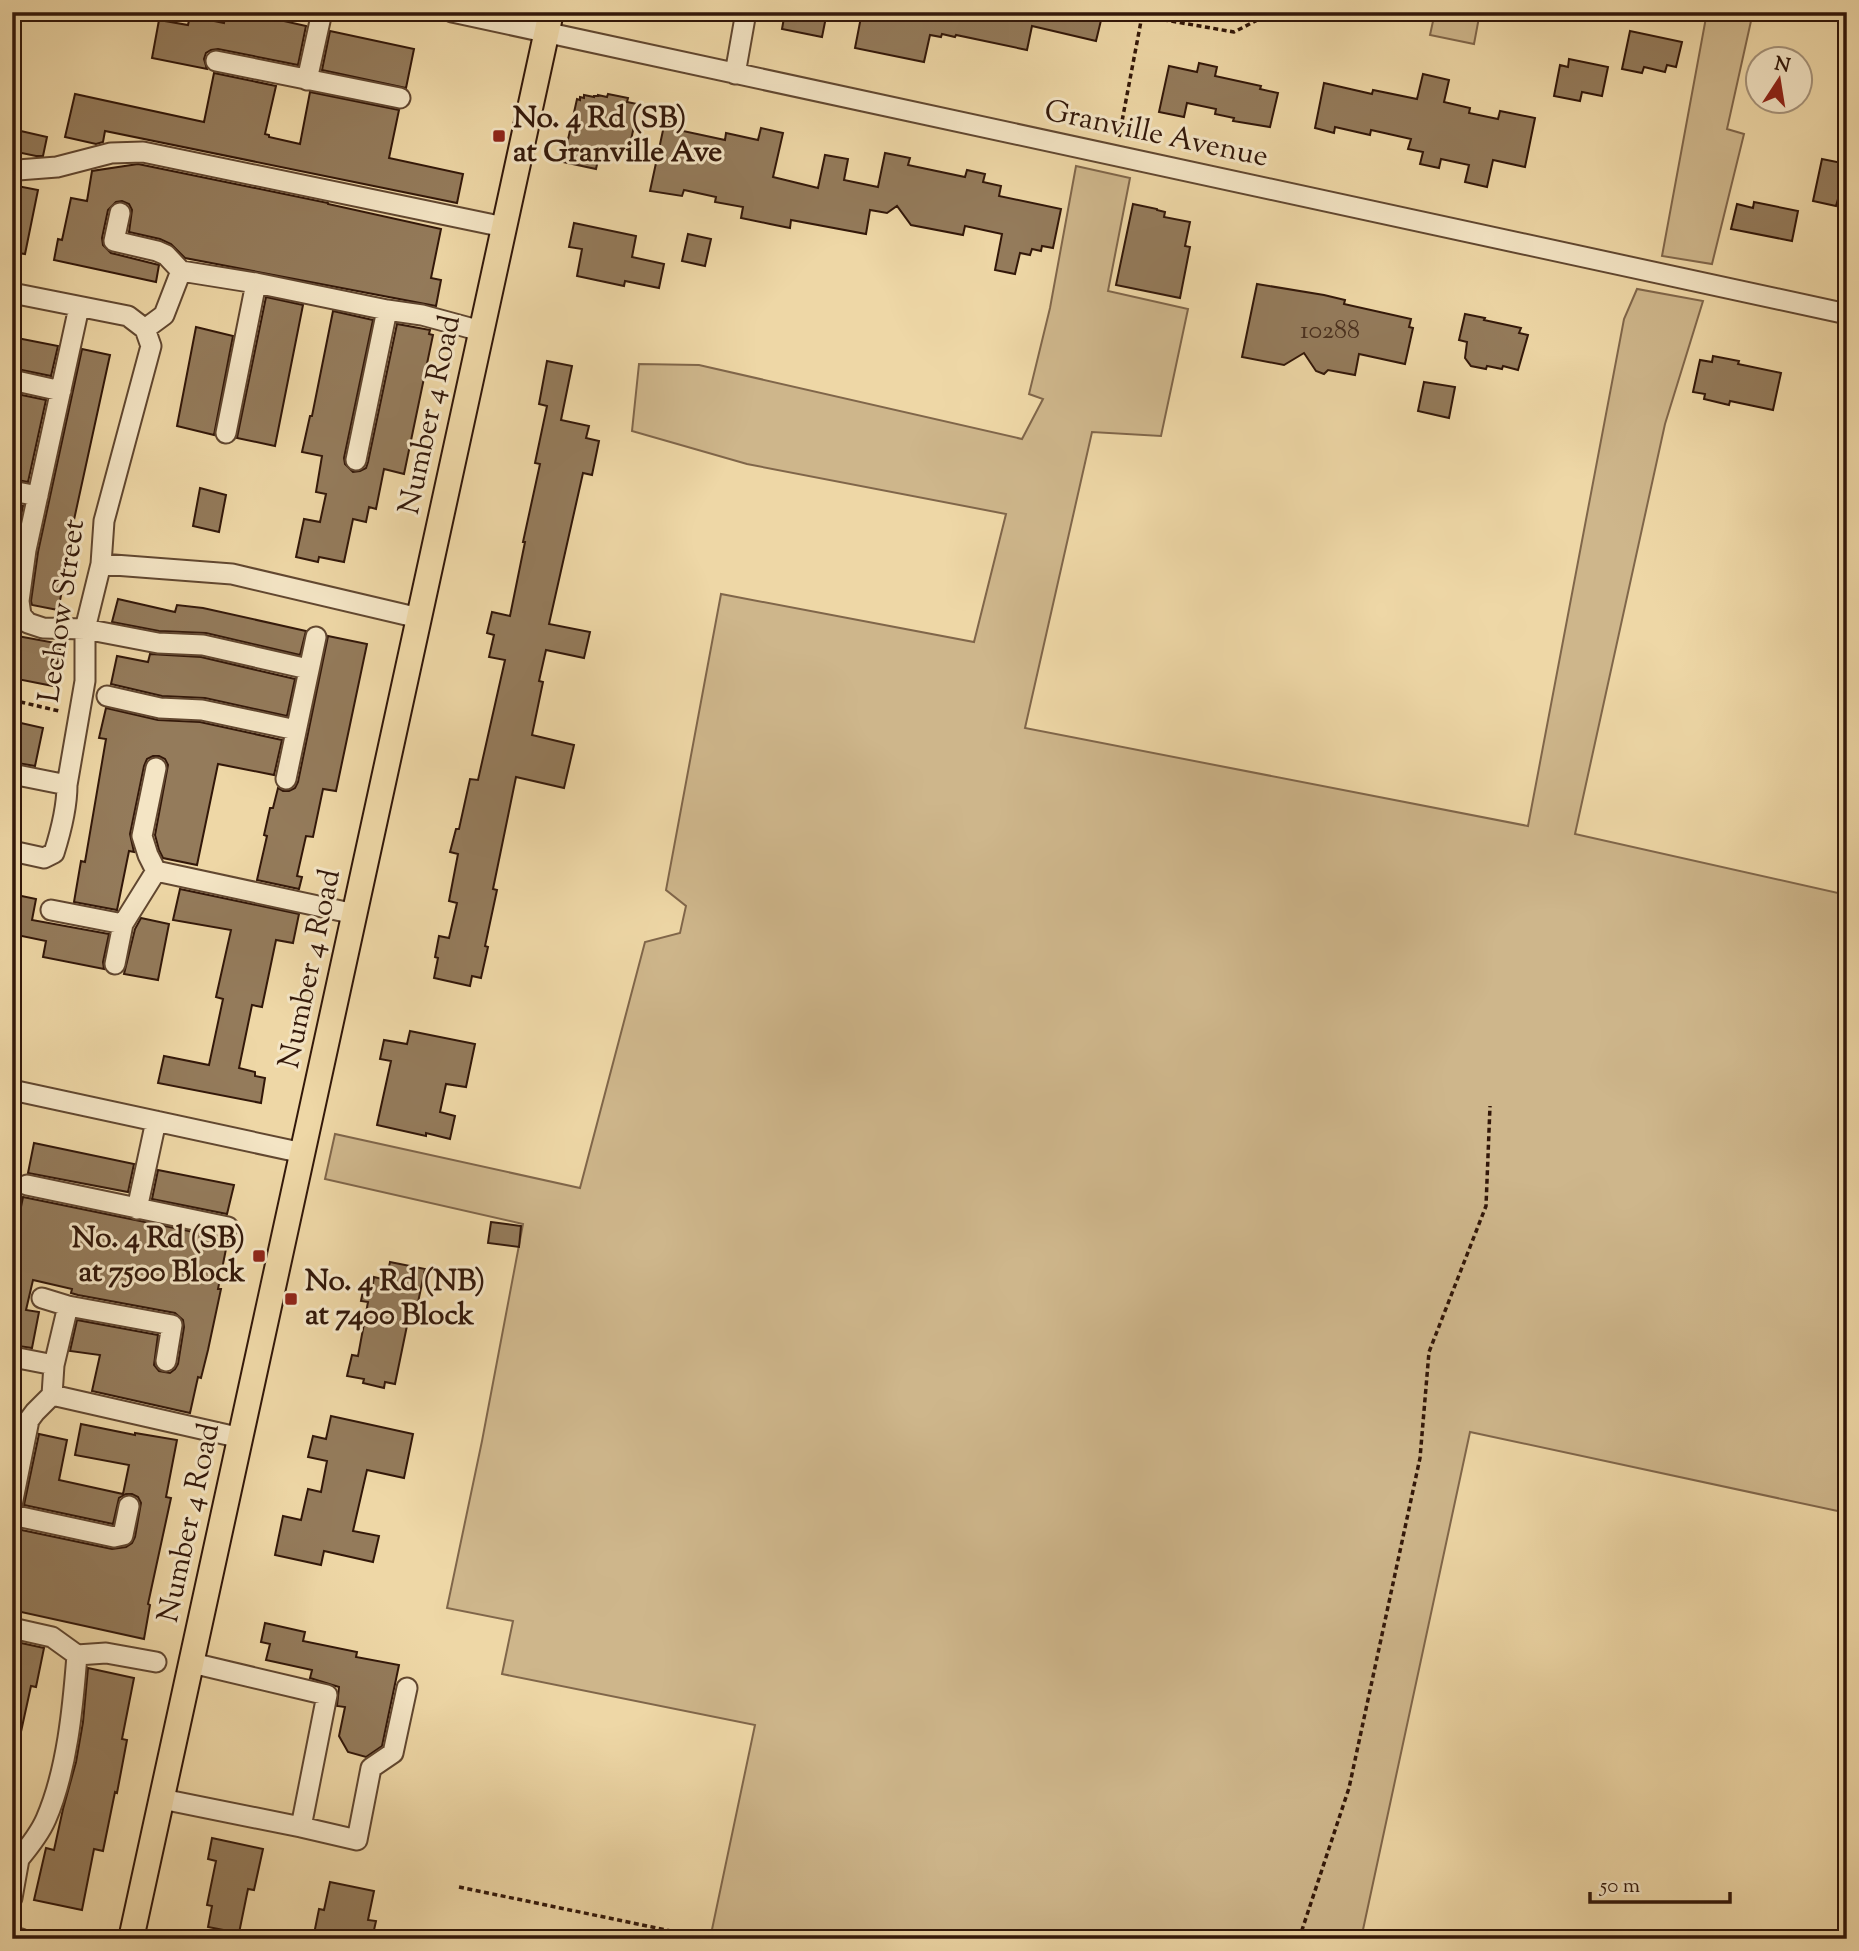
<svg xmlns="http://www.w3.org/2000/svg" width="1859" height="1951" viewBox="0 0 1859 1951" font-family="'Sorts Mill Goudy',serif">
<style>
.green{fill:#ceb68b;stroke:#80664a;stroke-width:2}
.building{fill:#947b5b;stroke:#321709;stroke-width:2}
.lines{fill:none;stroke-linecap:round;stroke-linejoin:round}
.minor-casing{stroke:#614730;stroke-width:23}
.major-casing{stroke:#321709;stroke-width:28}
.path{stroke:#321709;stroke-width:3.5;stroke-dasharray:5 3.5;stroke-linecap:butt}
.minor{stroke:#f4e5c5;stroke-width:19}
.major{stroke:#eed7a6;stroke-width:24}
.poi-dot{fill:#8f2418;stroke:#f4e5c5;stroke-width:2.5}
.labels{text-anchor:middle;dominant-baseline:central;stroke-width:6;stroke-linejoin:round;paint-order:stroke}
.number-label{font-size:26px;fill:#4a301e}
.poi-label{font-size:30px;font-weight:bold;fill:#321709;stroke:#f4e5c5;text-anchor:start}
.street-label{font-size:30px;fill:#321709;stroke:#f4e5c5}
</style>
<rect width="100%" height="100%" fill="#eed7a6"/>
<filter id="stains"><feTurbulence type="fractalNoise" baseFrequency=".00286" numOctaves="4"/><feColorMatrix values="0 0 0 0 .2 0 0 0 0 .09 0 0 0 0 .02 0 0 0 .5 -.17"/></filter>
<radialGradient id="worn" r=".72"><stop offset=".6" stop-color="#630" stop-opacity="0"/><stop offset="1" stop-color="#630" stop-opacity=".3"/></radialGradient>
<path class="green" d="M1435,12h45l-6,32 -44,-9z
M1707,12h46l-26,117 17,5 -32,130 -50,-8z
M1076,166l54,12 -22,113 80,18 -27,127 -69,-4 -67,296 503,98 96,-507 13,-30 66,12 -38,123 -90,410 272,61v618l-377,-81 -109,507h-651l45,-214 -253,-51 11,-53 -66,-13 35,-167 41,-217 -198,-45 10,-45 245,54 65,-246 35,-9 6,-27 -20,-16 55,-296 253,48 32,-128 -259,-50 -115,-33 7,-67 60,1 323,74 21,-40 -14,-5 21,-86z"/>
<path class="building" d="M226,12h18l62,14 -8,39 -80,-16 -7,1 -5,3 -2,6 3,10 -55,-11 7,-38 29,5 2,-9 34,7z
M785,12h42l-5,25 -40,-8z
M862,12h241l-7,29 -64,-15 -5,24 -71,-15 -1,2 -13,-3 -1,3 -11,-2 -6,27 -69,-14z
M330,31l84,18 -8,39 -84,-18z
M1630,31l52,11 -6,25 -9,-2 -2,7 -21,-5 -2,6 -20,-4z
M1569,59l39,8 -6,29 -20,-4 -2,9 -26,-5 6,-31 8,2z
M1199,63l18,4 -2,9 46,10 -1,3 18,4 -8,34 -37,-6 1,-3 -19,-4 1,-5 -29,-6 -3,14 -25,-5 10,-46 28,6z
M214,73l62,13 -11,48 4,1v2l31,7 10,-52 89,18 -10,48 74,16 -6,29 -352,-72 -2,11 -7,2 -31,-7 10,-43 129,28z
M1423,74l26,6 -5,22 26,6 -1,5 29,6 2,-8 35,7 -10,49 -32,-7 -6,27 -22,-5 4,-17 -28,-6 -2,9 -19,-4 3,-12 -15,-3 3,-10 -40,-9 -1,5 -35,-8 -1,6 -19,-5 9,-45 48,11 1,-4 44,9z
M608,94l20,4 -1,4 10,2 -1,4h2l-9,41 -11,-2 -2,6 -6,1 -10,-3 -4,18 -33,-7 14,-63 3,1v-3l4,1v-3l10,2v-1h4v-1l9,2z
M665,121l19,4 -1,6 42,9 1,-7 32,7 3,-12 22,5 -10,44 45,11 7,-33 23,4 -4,21 34,7 7,-34 25,5 -2,7 57,12 2,-7 18,4 -2,8 18,4 -2,10 62,13 -8,39 -11,-2 -1,5 -9,-2 -2,6 -10,-2 -5,21 -20,-4 7,-36 -37,-8 -2,9 -52,-10 -14,-19 -10,7 -17,-3 -4,24 -75,-14 -1,8 -20,-4 -29,-6 2,-11 -28,-5 1,-5 -32,-7 -2,6 -32,-5z
M12,129l35,8 -4,19h-7l-24,-5z
M1822,159l25,5v36l-9,-1 -2,7 -23,-5z
M138,164l190,39v1l113,25 -10,49 10,2 -5,26 -251,-48 -14,-14 -11,-5 -31,-7 3,-22 -3,-6 -7,-3 -6,1 -8,8 -6,28 1,7 8,8 48,12 -3,17 -102,-22 4,-21 4,1 9,-42 16,3 5,-30z
M12,185l26,5 -13,64 -13,-2z
M1754,202l44,9 -6,30 -61,-12 6,-25 16,4z
M1133,204l24,5v1l8,2 -1,5 26,5 -5,24 5,1 -10,51 -64,-13z
M574,223l62,13 -4,21 32,7 -5,24 -34,-7 -1,5 -47,-10 5,-27 -13,-2z
M688,234l23,5 -6,27 -23,-5z
M1257,284l67,11 21,5 -1,4 67,15 -2,8 4,1 -8,36 -46,-10 -4,21 -27,-5 -4,4 -8,-3 -12,-18 -20,12 -42,-8z
M266,297l37,8 -28,141 -38,-8z
M333,311l40,9 -29,138 1,6 8,8 7,-1 6,-3 2,-6 29,-138 33,6 -1,4 4,1 -29,139 -20,-5 -8,40 -7,-2 -3,15 -13,-3 -9,43 -25,-5 -1,5 -22,-5 8,-38 16,3 6,-28 -10,-2 6,-36 -20,-4 8,-36h2z
M1465,314l20,4 -1,2 37,8 -2,5 9,2 -10,35 -15,-4 -1,3 -15,-3 -1,3 -15,-3 -6,-8 2,-16 -8,-2z
M196,327l37,9 -19,99 -37,-9z
M12,337l46,9 -7,30 -39,-8z
M82,349l28,6 -45,206 3,1 -10,48 -26,-5 -1,-4 7,-49z
M1713,356l26,5 -1,3 43,9 -8,37 -43,-9 -1,4 -25,-6 1,-5 -12,-2 7,-32 12,2z
M547,361l25,5 -11,54 28,6 -3,12 13,3 -7,34 -9,-2 -34,151 41,8 -6,26 -38,-8 -7,31 4,1 -11,53 42,10 -10,43 -48,-11 -23,112 4,1 -12,56 3,1 -7,31 -9,-2 -2,10 -36,-8 4,-20 -3,-1 4,-21 10,2 8,-35 -8,-2 9,-47 -8,-2 6,-23h3l11,-50 8,1 27,-120 -16,-3 5,-22 -7,-2 5,-21 18,4 15,-74h-2l17,-78 -5,-1 12,-57 -8,-2z
M1424,382l31,5 -6,31 -31,-7z
M12,393l34,7 -18,82 -16,-3z
M200,488l26,7 -7,37 -26,-6z
M12,504l11,2 -11,54z
M118,599l57,13 2,-7 26,3 103,23 -6,24 -94,-22 -47,-2 -47,-9z
M12,635l49,9 -8,42 -41,-8z
M328,636l39,8 -31,147 -13,-2 -10,48 -7,-1 -9,40 5,1 -3,12 -42,-9 10,-44 -3,-1 6,-27h3l5,-20 5,3h6l6,-3 3,-6z
M150,654l51,3 94,22 -8,37 -82,-18 -43,-2 -51,-12 6,-28 31,6z
M106,708l52,12 42,2 82,18 -8,35 -56,-11 -21,101 -34,-7 -4,-8 -4,-15 13,-70 -3,-6 -6,-3h-6l-6,3 -3,7 -14,68 4,18 -5,-1 -12,59 -43,-8 7,-41 4,1 21,-123 -7,-1z
M12,721l31,7 -8,38 -23,-4z
M180,889l119,25 -6,29 -17,-3 -14,67 -10,-2 -13,63 16,4v4l10,2 -4,25 -103,-20 6,-27 45,9 14,-66 -7,-2 15,-67 -58,-10z
M12,894l24,5 -4,21 77,14 -6,28 1,7 -61,-12 3,-16 -34,-7z
M141,918l28,6 -11,56 -34,-6 11,-45z
M410,1031l65,13 -9,43 -20,-3 -6,28 15,4 -5,23 -24,-6v3l-49,-11 14,-64 -11,-2 4,-19 23,4z
M34,1143l100,21 -6,28 -100,-19z
M158,1170l76,15 -7,29 -75,-15z
M23,1197l205,42 -10,50h3l-13,61 -7,28 -3,-1 -8,36 -98,-22 8,-36 -30,-4 7,-31 81,15 -4,30 5,6 11,2 5,-4 3,-5 6,-37 -1,-7 -8,-7 -97,-18 -7,-2 1,-4 -39,-9 -7,30 13,2 -7,36 -20,-3v-94z
M491,1222l30,4 -2,21 -31,-4z
M390,1262l35,7 -9,43 -6,-1 -15,73 -10,-2 -1,6 -21,-5 1,-4 -17,-3 5,-21 6,1 10,-54 -7,-1 4,-20 8,2 1,-6 12,3z
M331,1416l82,18 -9,44 -37,-8 -14,61 26,5 -6,26 -49,-11 -3,14 -46,-10 8,-39 18,4 7,-31 13,3 6,-31 -19,-4 5,-21 13,3z
M81,1424l54,11v-2l42,7 -11,57 5,1 -23,106 2,1 -6,34 -132,-29v-26l5,-26 -5,-1v-29l100,21 14,-2 6,-4 3,-6 6,-34 -3,-6 -6,-3h-6l-7,4 -6,26 -89,-19 15,-71 28,6 -8,40 64,14 6,-29 -54,-10z
M265,1623l40,9 -2,9 54,11 -1,5 43,8 -17,81 -16,11 -18,-5 -9,-16 6,-29 -8,-1 2,-19 -29,-9 2,-8 -46,-10 4,-16 -9,-2z
M12,1641l32,7 -8,39 -5,-1 -12,55 -7,-1z
M88,1668l46,10 -12,61 5,1 -10,53 -2,-1 -12,59 -9,-2 -12,61 -48,-10 12,-52 8,2 9,-41 13,-47 7,-40z
M212,1838l51,11 -9,41 -6,-1 -9,44 -31,-6 4,-21 -5,-1 9,-44 -8,-2z
M330,1882l44,9 -6,29 8,1 -4,18h-21l-13,-3 -1,3h-24l6,-30 5,1z"/>
<g class="lines">
<defs>
<path id="minor" d="M452,12l1395,302
M216,61l184,37
M735,74l11,-62
M307,80l15,-68
M12,169l6,1 39,-3 54,-14 32,-1 361,75
M120,213l-6,28 43,10 9,4 15,16
M12,293l116,23 17,13
M79,307l-53,243 -7,51 2,14 7,8 15,5 42,1 73,14 45,2 105,24
M145,329l19,-14 17,-44 75,12 131,27 35,5 59,16
M12,380l49,11
M226,433l30,-150
M356,460l31,-150
M12,491l26,5
M101,564l131,10 187,44
M107,696l53,12 42,2 94,20
M12,774l55,11
M286,779l30,-142
M12,851l32,7 10,-5c7,-22 13,-45 13,-68l18,-104v-52l16,-65 3,-43 47,-175 -6,-17
M156,871l199,43
M51,910l72,14
M115,964l8,-40 33,-53 -8,-16 -6,-19 14,-68
M12,1090l291,63
M27,1185l201,42
M137,1209l19,-88
M42,1298l26,8 104,19 -6,36
M18,1358l36,7
M52,1395l189,43
M12,1505l17,-85 6,-8 17,-17 2,-30 14,-59
M12,1515l102,22 9,-2 6,-29
M12,1628l40,9 25,18c-4,52 -10,116 -31,164 -6,14 -17,28 -27,40
M77,1655l29,-2 50,9
M192,1663l135,32 -26,132
M162,1799l139,28 56,13 14,-72 22,-15 14,-65
M12,1852l7,7 -7,39
M12,1937l9,2"/>
<path id="major" d="M131,1939l420,-1927"/>
</defs>
<use href="#minor" class="minor-casing"/>
<use href="#major" class="major-casing"/>
<path class="path" d="M1119,137l23,-121 92,16 39,-20
M12,700l47,11
M459,1887l251,52
M1299,1939l50,-151 71,-330 9,-106 57,-146 4,-100"/>
<use href="#minor" class="minor"/>
<use href="#major" class="major"/>
</g>
<g class="poi-dot">
<rect x="492" y="129" width="14" height="14" rx="3.5"/>
<rect x="252" y="1249" width="14" height="14" rx="3.5"/>
<rect x="284" y="1292" width="14" height="14" rx="3.5"/>
</g>
<g class="labels">
<g class="number-label">
<text x="1330" y="331">10288</text>
</g>
<g class="poi-label">
<text x="513" y="119">No. 4 Rd (SB)<tspan x="513" dy="34">at Granville Ave</tspan></text>
<text x="245" y="1239" text-anchor="end">No. 4 Rd (SB)<tspan x="245" dy="34">at 7500 Block</tspan></text>
<text x="305" y="1282">No. 4 Rd (NB)<tspan x="305" dy="34">at 7400 Block</tspan></text>
</g>
<g class="street-label">
<text transform="translate(1156 135) rotate(12)">Granville Avenue</text>
<text transform="translate(431 415) rotate(-78)">Number 4 Road</text>
<text transform="translate(63 611) rotate(-82)">Lechow Street</text>
<text transform="translate(311 969) rotate(-78)">Number 4 Road</text>
<text transform="translate(190 1523) rotate(-78)">Number 4 Road</text>
</g>
</g>
<rect width="1859" height="1951" fill="none" stroke="#eed7a6" stroke-width="42"/>
<rect x="14" y="14" width="1831" height="1923" fill="none" stroke="#321709" stroke-width="3.5"/>
<rect x="21" y="21" width="1817" height="1909" fill="none" stroke="#321709" stroke-width="2"/>
<g transform="translate(1779 80) rotate(12)"><circle r="33" fill="#f4e5c5" stroke="#a6937a" stroke-width="2"/>
<path d="M0-5L12 26L0 18L-12 26Z" fill="#8f2418"/>
<text y="-10" font-size="19" font-weight="bold" text-anchor="middle" fill="#321709">N</text>
</g>
<path d="M1590 1892v10h140v-10" fill="none" stroke="#321709" stroke-width="3.5"/>
<text x="1600" y="1892" font-size="21" fill="#321709" stroke="#f4e5c5" stroke-width="5" paint-order="stroke">50 m</text>
<rect width="100%" height="100%" filter="url(#stains)"/>
<rect width="100%" height="100%" fill="url(#worn)"/>
</svg>
